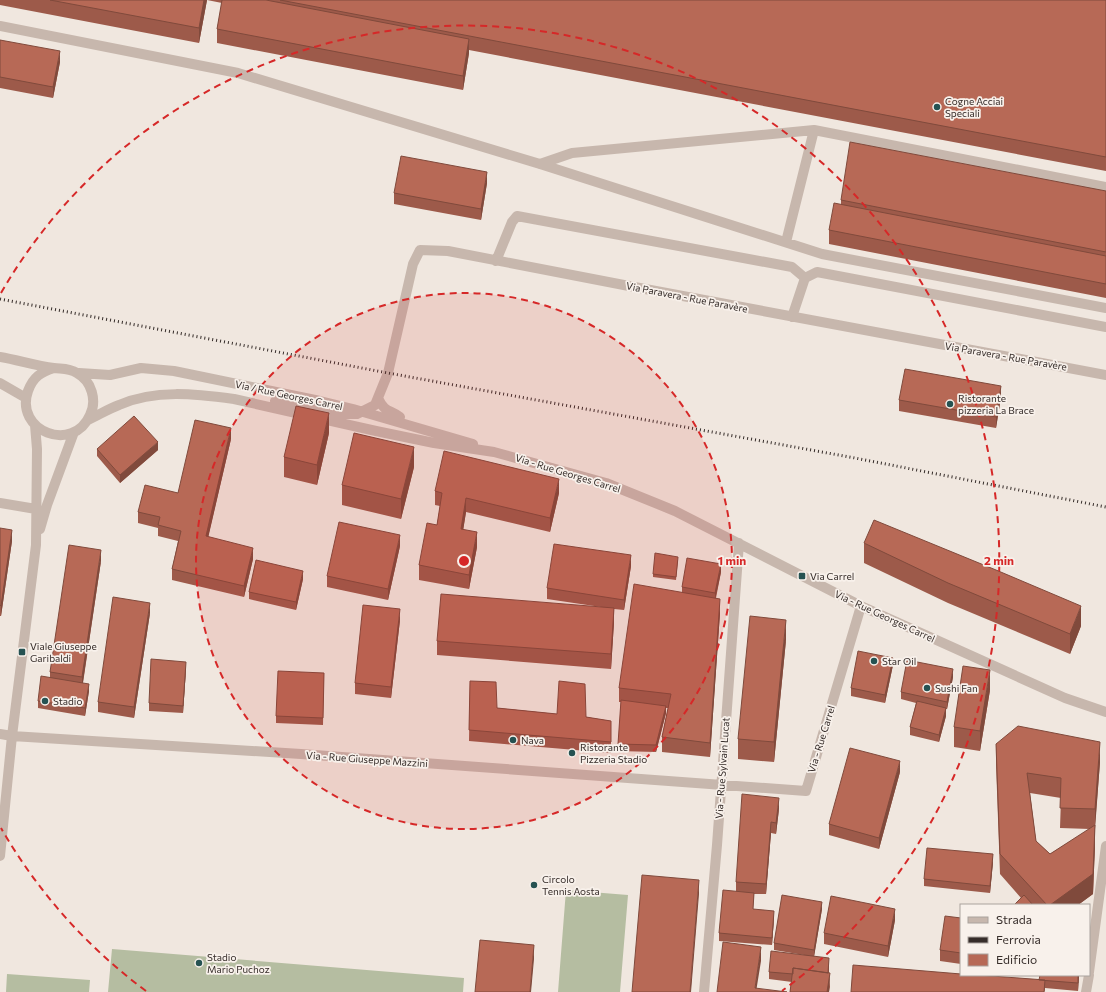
<svg xmlns="http://www.w3.org/2000/svg" width="1106" height="992" viewBox="0 0 1106 992" font-family="Commissioner,sans-serif">
<style>
.garden{fill:#b5bda1}
.lines{fill:none;stroke-linecap:round;stroke-linejoin:round}
.minor{stroke:#c7b7ad;stroke-width:10}
.rail{stroke:#362d2a;stroke-width:3;stroke-dasharray:1 3;stroke-linecap:butt}
.wall{fill:#9d5a4a;fill-rule:evenodd}
.shaded-wall{fill:#804a3c}
.building{fill:#b76956;stroke:#804a3c}
.ring{fill:none;stroke:#d62828;stroke-width:2;stroke-dasharray:7 5}
.poi-dot{fill:#255252;stroke:#f8f1eb;stroke-width:1.5}
.labels{text-anchor:middle;dominant-baseline:central;stroke-width:3.5;stroke-linejoin:round;paint-order:stroke}
.poi-label{font-size:10px;fill:#362d2a;stroke:#f8f1eb;text-anchor:start}
.street-label{font-size:10px;fill:#362d2a;stroke:#f8f1eb}
.centre{fill:#d62828;stroke:#f8f1eb;stroke-width:2}
.ring-label{font-size:12px;text-anchor:middle;font-weight:bold;fill:#d62828;stroke:#f8f1eb;stroke-width:3.5;stroke-linejoin:round;paint-order:stroke}
</style>
<rect width="100%" height="100%" fill="#f0e7df"/>
<path class="garden" d="M566,890l62,5 -8,97h-62z
M112,949l352,29 -1,14h-355z
M7,974l83,6 -1,12h-83z"/>
<g class="lines">
<path class="minor" d="M0,26l238,47 302,91 282,90 284,54
M540,164l32,-11 242,-23 292,57
M786,242l28,-112
M496,261l16,-39 5,-6 275,51 13,11
M792,317l13,-39 12,-6 289,55
M0,357c18,3 36,9 54,11 9,1 15,0 23,5 15,8 20,28 13,42 -17,39 -76,16 -62,-24 5,-14 13,-19 26,-23
M79,373l31,2 31,-7 33,3 146,30 33,8 120,35
M0,383l26,15
M378,398c7,15 11,11 22,19
M275,401l67,13h15l18,-9 13,-32 25,-109 7,-14 28,1 181,35 477,89
M88,420c11,-5 20,-11 31,-15 36,-16 77,-11 115,-6l142,32 58,12 60,9 112,31 69,28 186,95 204,92 41,14
M0,503l36,6
M40,529l7,-24 27,-73
M0,734l12,2 289,18 505,37 55,-185
M0,856l12,-120 24,-191 1,-96 -2,-24
M1089,972l17,-126
M704,992l13,-147 22,-302
M1086,992l3,-17"/>
<path class="rail" d="M0,299l388,74 467,85 251,49"/>
</g>
<path class="wall" d="M0,0h1106v171l-637,-121v3l-6,37 -246,-47v-14l5,-26 -15,-3 -8,43 -199,-38z
M0,40l60,22 -7,36 -53,-10z
M487,183l-6,37 -87,-16v-11z
M1106,191v107l-277,-54v-14l12,-26v-4z
M1001,397l-5,31 -97,-17v-11z
M329,433l-12,52 -33,-8v-20z
M231,439l-23,98 45,22 -9,38 -72,-17v-11l6,-28 -20,-5v-8l-20,-5v-11l40,-19z
M97,449l61,1 -38,33 -23,-27z
M414,467l-13,52 -59,-14v-20z
M435,491l124,2 -9,39 -84,-20 -3,18 14,17 -8,42 -50,-9v-15l18,-40 3,-19 -5,-1z
M0,528l12,13 -11,75h-1z
M864,543l217,83 -11,28 -122,-51 -84,-40z
M400,546l-12,54 -61,-13v-11z
M678,560l-2,20 -23,-3v-3z
M101,561l-18,122 6,8 -4,25 -47,-8v-7l12,-23v-6z
M631,566l-7,44 -10,-1v13l-3,47 -174,-14v-14l164,-34 -54,-8v-11z
M721,572l-5,26 4,15 -10,144 -48,-5v-15l6,-29h-2v5l-10,39 -38,-1 3,-49h-2v-14l63,-96v-5z
M303,579l-7,31 -47,-11v-7z
M150,613l-16,105 -36,-6v-10z
M400,620l-9,78 -36,-4v-11z
M786,640l-12,122 -36,-3v-20z
M893,665l-8,38 -34,-7v-8z
M186,669l-3,44 -34,-2v-8z
M324,673l-1,52 -47,-2v-7z
M953,677l-6,32h-1v7l-7,26 -29,-7v-8l6,-24 -15,-4v-7z
M470,681l27,27 89,9 25,4v32l-142,-12z
M990,690l-10,61 -26,-4v-20z
M996,744l104,18 -5,63v20l-2,49 -15,11h-64l7,-7 -21,-24 -4,-110zM1030,793l31,5 -1,30 30,1 -40,25 -14,-13z
M900,772l-21,77 -50,-14v-11z
M779,809l-3,25 -5,-1 -5,61h-12l-1,15 21,9 -2,27 -53,-4v-8l17,-42v-9z
M993,862l-3,31 -66,-7v-7z
M822,909l-8,47 15,10v7l1,14 -1,5h-39l2,-10 -23,-3v-7l35,-17 -30,-5v-7z
M961,918v46l-21,-3v-11z
M895,920l-7,37 -64,-13v-11z
M1079,975l-1,16 -33,-3v4l-6,-12z"/>
<path class="shaded-wall" d="M204,0h3l-8,43v-15z
M469,39v14l-6,37v-14z
M60,51v11l-7,36v-11z
M487,172v11l-6,37v-11z
M1001,386v11l-5,31v-11z
M329,413v20l-12,52v-20z
M231,428v11l-25,108v-11z
M158,442v8l-38,33v-8z
M414,447v20l-13,52v-20z
M559,479v14l-9,39v-14z
M466,498v14l-5,32v-15z
M12,530v11l-11,75v-10z
M477,532v15l-8,42v-14z
M400,535v11l-12,54v-11z
M253,548v11l-9,38v-11z
M101,550v11l-19,127v-11z
M631,555v11l-7,44v-10z
M721,564v8l-6,28v-7z
M303,571v8l-7,31v-8z
M720,599v14l-10,144v-14z
M150,603v10l-16,105v-11z
M1081,606v20l-11,28v-20z
M614,608v14l-3,47v-15z
M400,609v11l-9,78v-11z
M786,620v20l-12,122v-20z
M893,658v7l-8,38v-8z
M186,662v7l-3,44v-7z
M953,669v8l-6,32v-7z
M990,670v20l-10,61v-20z
M89,684v7l-4,25v-8z
M666,706v7l-10,39v-7z
M946,708v8l-7,26v-7z
M1100,742v20l-5,67v-20z
M900,761v11l-21,77v-11z
M779,798v11l-3,25v-11z
M771,822v11l-5,61v-10z
M1095,825v20l-2,49 -15,11h-28z
M993,854v8l-3,31v-7z
M699,880v14l-8,98h-1z
M822,902v7l-8,48v-7z
M895,909v11l-7,37v-11z
M774,911v7l-2,27v-7z
M534,945v14l-3,33h-1z
M761,947v14l-5,31 -1,-4z
M829,958v8l-2,20v-8z
M830,973l-1,19h-2z
M1078,975h1l-1,16z"/>
<path class="building" d="M50,0h154l-5,28z
M222,0h44l203,39 -6,37 -246,-47z
M280,0h826v157z
M0,40l60,11 -7,36 -53,-10z
M850,142l256,49v61l-265,-52z
M401,156l86,16 -6,37 -87,-16z
M834,203l272,53v28l-277,-54z
M905,369l96,17 -5,31 -97,-17z
M296,406l33,7 -12,52 -33,-8z
M134,416l24,26 -38,33 -23,-26z
M195,420l36,8 -25,108 47,12 -9,38 -72,-17 9,-38 -23,-6 2,-8 -22,-5 7,-27 33,8z
M354,433l60,14 -13,52 -59,-14z
M444,451l115,28 -9,39 -84,-20 -5,31 16,3 -8,43 -50,-10 8,-42 10,2 5,-32 -7,-2z
M874,520l122,50 85,36 -11,28 -122,-51 -84,-40z
M339,522l61,13 -12,54 -61,-13z
M0,528l12,2 -11,76 -1,-1z
M554,544l77,11 -7,45 -77,-12z
M69,545l32,5 -19,127 -32,-5z
M655,553l23,4 -2,20 -23,-3z
M687,558l34,6 -6,29 -33,-6z
M256,560l47,11 -7,31 -47,-10z
M634,584l86,15 -10,144 -48,-6 9,-43 -52,-6z
M441,594l173,14 -3,46 -174,-13z
M113,597l37,6 -16,104 -36,-5z
M363,605l37,4 -9,78 -36,-4z
M750,616l36,4 -12,122 -36,-3z
M858,651l35,7 -8,37 -34,-7z
M151,659l35,3 -3,44 -34,-3z
M907,660l46,9 -6,33 -46,-10z
M963,666l27,4 -10,61 -26,-4z
M278,671l46,2 -1,45 -47,-2z
M41,676l48,8 -4,24 -47,-7z
M470,681l26,1 1,26 60,6 2,-33 26,3 1,33 25,4v21l-142,-12z
M621,700l45,6 -10,39 -38,-1z
M917,701l29,7 -7,27 -29,-8z
M1018,726l82,16 -5,67 -35,-1 1,-30 -34,-5 9,68 14,13 45,-29 -2,49 -43,31h-3l-47,-51 -4,-110z
M850,748l50,13 -21,77 -50,-14z
M742,794l37,4 -3,25 -5,-1 -5,62 -30,-2z
M927,848l66,6 -3,32 -66,-7z
M642,875l57,5 -9,112h-58z
M723,890l31,3 -1,16 21,2 -2,27 -53,-5z
M782,895l40,7 -8,48 -40,-7z
M1024,895l9,10h-19z
M831,896l64,13 -7,37 -64,-13z
M945,916l16,2v35l-21,-3z
M480,940l54,5 -4,47h-55z
M723,942l38,5 -6,41 32,4h-70z
M771,951l58,7 -1,15 -35,-5v6l-24,-2z
M853,965l108,9v1h17l67,5 -1,12h-193z
M793,968l37,5 -3,19h-37z
M1040,975h38v8l-39,-3z"/>
<circle cx="464" cy="561" r="268" fill="#d62828" fill-opacity=".12"/>
<g class="ring">
<circle cx="464" cy="561" r="268"/>
<path d="M146 991A535 535 0 0 1 1 828M1 293A535 535 0 1 1 782 991"/>
</g>
<g class="poi-dot">
<circle cx="937" cy="107" r="4"/>
<circle cx="950" cy="404" r="4"/>
<rect x="798" y="572" width="8" height="8" rx="2"/>
<rect x="18" y="648" width="8" height="8" rx="2"/>
<circle cx="874" cy="661" r="4"/>
<circle cx="927" cy="688" r="4"/>
<circle cx="45" cy="701" r="4"/>
<circle cx="513" cy="740" r="4"/>
<circle cx="572" cy="753" r="4"/>
<circle cx="534" cy="885" r="4"/>
<circle cx="199" cy="963" r="4"/>
</g>
<g class="labels">
<g class="poi-label">
<text x="945" y="101">Cogne Acciai<tspan x="945" dy="12">Speciali</tspan></text>
<text x="958" y="398">Ristorante<tspan x="958" dy="12">pizzeria La Brace</tspan></text>
<text x="810" y="576">Via Carrel</text>
<text x="30" y="646">Viale Giuseppe<tspan x="30" dy="12">Garibaldi</tspan></text>
<text x="882" y="661">Star Oil</text>
<text x="935" y="688">Sushi Fan</text>
<text x="53" y="701">Stadio</text>
<text x="521" y="740">Nava</text>
<text x="580" y="747">Ristorante<tspan x="580" dy="12">Pizzeria Stadio</tspan></text>
<text x="542" y="879">Circolo<tspan x="542" dy="12">Tennis Aosta</tspan></text>
<text x="207" y="957">Stadio<tspan x="207" dy="12">Mario Puchoz</tspan></text>
</g>
<g class="street-label">
<text transform="translate(687 297) rotate(11)">Via Paravera - Rue Paravère</text>
<text transform="translate(1006 356) rotate(10)">Via Paravera - Rue Paravère</text>
<text transform="translate(289 395) rotate(12)">Via / Rue Georges Carrel</text>
<text transform="translate(568 473) rotate(17)">Via - Rue Georges Carrel</text>
<text transform="translate(885 616) rotate(25)">Via - Rue Georges Carrel</text>
<text transform="translate(821 739) rotate(-73)">Via - Rue Carrel</text>
<text transform="translate(367 759) rotate(4)">Via - Rue Giuseppe Mazzini</text>
<text transform="translate(722 768) rotate(-86)">Via - Rue Sylvain Lucat</text>
</g>
</g>
<circle cx="464" cy="561" r="6" class="centre"/>
<g class="ring-label">
<text x="732" y="565">1 min</text>
<text x="999" y="565">2 min</text>
</g>
<rect x="960" y="904" width="130" height="72" fill="#f8f1eb" stroke="#aaa39e"/>
<rect x="968" y="917" width="20" height="6" fill="#c7b7ad" stroke="#aaa39e"/>
<text x="996" y="924" font-size="12" fill="#362d2a">Strada</text>
<rect x="968" y="937" width="20" height="6" fill="#362d2a" stroke="#aaa39e"/>
<text x="996" y="944" font-size="12" fill="#362d2a">Ferrovia</text>
<rect x="968" y="954" width="20" height="12" fill="#b76956" stroke="#aaa39e"/>
<text x="996" y="964" font-size="12" fill="#362d2a">Edificio</text>
</svg>
